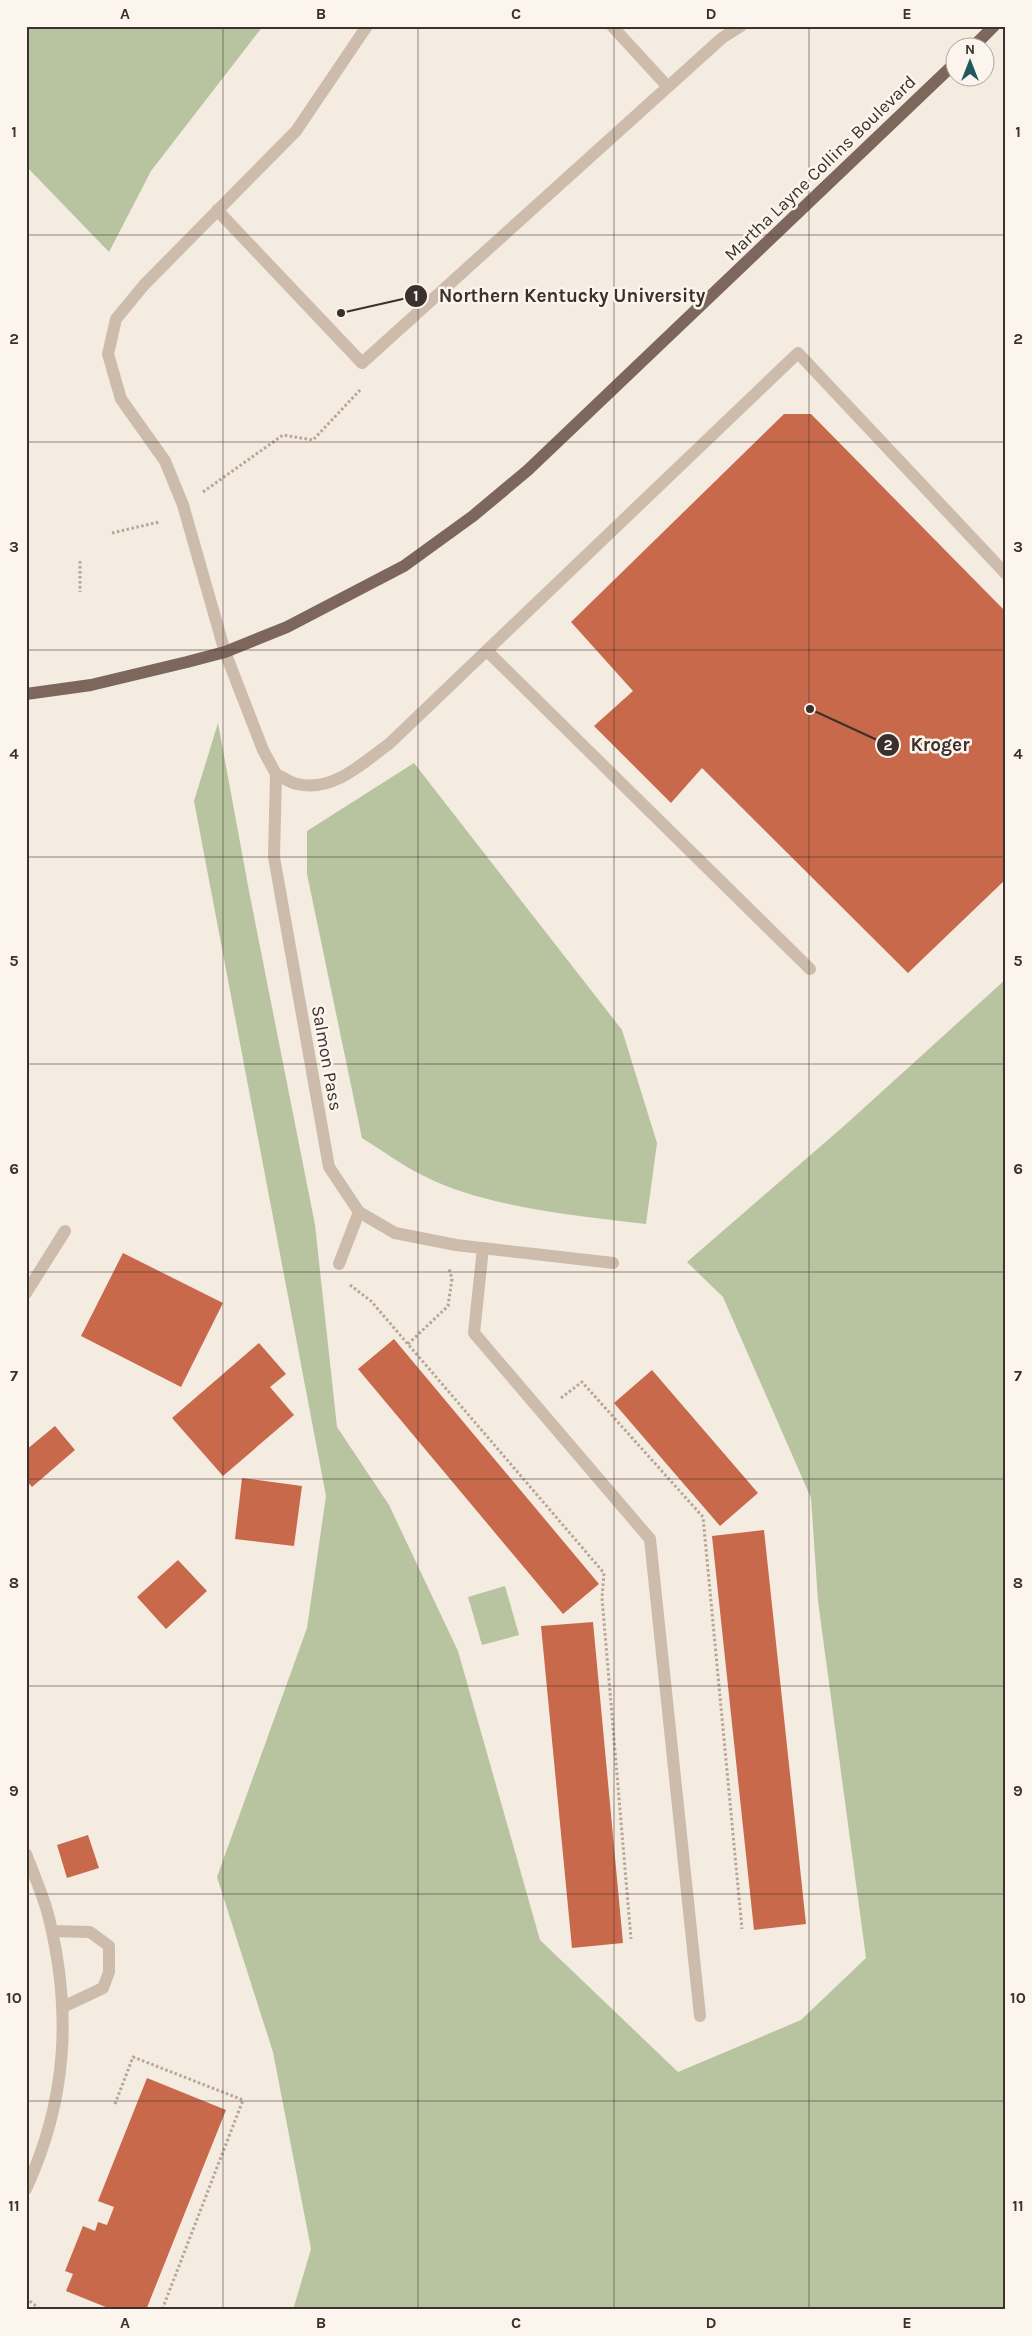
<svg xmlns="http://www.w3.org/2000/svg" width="1032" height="2336" viewBox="0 0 1032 2336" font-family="Karla,sans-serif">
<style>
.green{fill:#b8c4a0}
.building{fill:#c8694b}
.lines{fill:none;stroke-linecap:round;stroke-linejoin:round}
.path{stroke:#b9a596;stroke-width:3;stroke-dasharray:2.5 2.5;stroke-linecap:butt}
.minor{stroke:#cdbbac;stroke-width:12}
.major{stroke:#7d675c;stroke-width:12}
.grid{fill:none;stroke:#3b302b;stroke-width:1;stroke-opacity:0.55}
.labels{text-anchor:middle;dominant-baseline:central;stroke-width:5;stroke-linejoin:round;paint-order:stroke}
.street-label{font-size:18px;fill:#3b302b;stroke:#fbf5ee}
.leader{fill:none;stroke:#3b302b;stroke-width:2}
.callout-dot{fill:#3b302b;stroke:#fbf5ee;stroke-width:2}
.mark-label{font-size:15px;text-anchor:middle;font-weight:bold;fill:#fff}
.callout-label{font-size:19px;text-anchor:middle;font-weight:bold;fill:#3b302b;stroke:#fbf5ee;stroke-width:5;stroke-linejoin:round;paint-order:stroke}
.neatline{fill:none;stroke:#3b302b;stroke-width:2}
.grid-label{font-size:16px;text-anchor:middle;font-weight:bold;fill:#3b302b}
</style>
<rect width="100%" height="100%" fill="#f4ebe1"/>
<path class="green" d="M26,26h237l-112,145 -42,81 -83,-86z
M218,723l31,168 66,334 22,202 52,78 69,146 82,289 138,132 123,-52 65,-62 -48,-357 -7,-103 -88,-201 -36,-35 157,-136 162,-147v1331h-713l18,-61 -38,-197 -56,-175 90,-249 19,-132 -132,-695z
M414,763l208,267 35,113 -11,81c-67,-8 -163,-17 -222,-48 -21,-10 -41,-25 -62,-38l-55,-264v-43z
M505,1586l14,49 -37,10 -14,-48z"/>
<path class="building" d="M784,414h27l195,198v267l-98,94 -206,-205 -31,35 -77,-77 39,-35 -62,-69z
M123,1253l100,50 -42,84 -100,-51z
M394,1339l205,245 -36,30 -205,-245z
M259,1343l27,31 -16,13 24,28 -71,61 -51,-58z
M652,1370l106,123 -38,33 -106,-123z
M55,1426l20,24 -43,37 -6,-7v-30z
M242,1478l60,8 -8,60 -59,-7z
M764,1530l42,394 -52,6 -42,-394z
M178,1560l29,31 -41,38 -29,-32z
M593,1622l30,321 -51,5 -31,-322z
M88,1835l11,33 -32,10 -10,-33z
M147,2078l79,32 -80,200h-33l-47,-19 7,-17 -8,-3 18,-45 12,5 3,-9 9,3 7,-18 -16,-6z"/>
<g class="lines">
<path class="path" d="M203,492l80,-57 30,5 47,-50
M112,533l47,-11
M80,561v31
M350,1285l21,16 233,272 -2,25 29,341
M408,1344l40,-38 4,-27 -3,-11
M561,1398l21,-16 121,135 39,412
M115,2104l18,-47 110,43 -81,210
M26,2298l15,12"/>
<path class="minor" d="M367,26l-71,105 -152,154 -28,34 -8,35 13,45 44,62 18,44 42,147 38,98 13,24 -2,83 55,310 30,45 36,21 61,12 157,18
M612,26l56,61
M217,210l145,153 360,-325 19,-12
M487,651l323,318
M276,774c7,3 14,9 21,10 36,9 67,-22 93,-41l408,-390 208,221
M483,1248l-9,85 176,206 50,477
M339,1264l20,-52
M26,1293l39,-62
M26,1854c8,21 18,43 23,64 23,95 18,182 -23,271
M52,1931l38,1 19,14v26l-6,16 -40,19"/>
<path class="major" d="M972,48l22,-22
M26,694l65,-9 96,-23 38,-10 62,-25 117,-61 69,-50 55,-46 426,-406"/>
</g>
<path class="grid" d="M223,26v2284M418,26v2284M614,26v2284M809,26v2284M26,235h980M26,442h980M26,650h980M26,857h980M26,1064h980M26,1272h980M26,1479h980M26,1686h980M26,1894h980M26,2101h980"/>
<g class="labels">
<g class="street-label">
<text transform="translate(820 168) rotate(-44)">Martha Layne Collins Boulevard</text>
<text transform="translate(327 1058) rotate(80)">Salmon Pass</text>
</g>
</g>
<path class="leader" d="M341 313L416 296M810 709L888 745"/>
<g class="callout-dot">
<circle cx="341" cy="313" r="5"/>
<circle cx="810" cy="709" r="5"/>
<circle cx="416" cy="296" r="12"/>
<circle cx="888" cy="745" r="12"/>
</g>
<g class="mark-label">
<text x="416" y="301">1</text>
<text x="888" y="750">2</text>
</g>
<g class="callout-label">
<text x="572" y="302">Northern Kentucky University</text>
<text x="940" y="751">Kroger</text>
</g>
<rect width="1032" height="2336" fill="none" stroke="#fbf5ee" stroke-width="55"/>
<g transform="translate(970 62)"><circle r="24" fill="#fbf5ee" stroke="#aea6a0"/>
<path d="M0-4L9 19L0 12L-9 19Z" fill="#1f5a5e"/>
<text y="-8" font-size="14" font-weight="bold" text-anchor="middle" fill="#3b302b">N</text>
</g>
<rect x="28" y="28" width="976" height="2280" class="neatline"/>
<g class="grid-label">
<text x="125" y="19">A</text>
<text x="321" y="19">B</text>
<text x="516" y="19">C</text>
<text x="711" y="19">D</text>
<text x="907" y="19">E</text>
<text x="14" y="137">1</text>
<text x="1018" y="137">1</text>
<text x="14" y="344">2</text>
<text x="1018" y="344">2</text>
<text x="14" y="552">3</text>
<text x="1018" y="552">3</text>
<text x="14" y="759">4</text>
<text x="1018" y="759">4</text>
<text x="14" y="966">5</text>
<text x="1018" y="966">5</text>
<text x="14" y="1174">6</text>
<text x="1018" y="1174">6</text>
<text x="14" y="1381">7</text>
<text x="1018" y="1381">7</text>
<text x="14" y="1588">8</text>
<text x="1018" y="1588">8</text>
<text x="14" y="1796">9</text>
<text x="1018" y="1796">9</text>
<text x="14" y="2003">10</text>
<text x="1018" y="2003">10</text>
<text x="14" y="2211">11</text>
<text x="1018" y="2211">11</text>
<text x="125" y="2328">A</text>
<text x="321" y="2328">B</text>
<text x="516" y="2328">C</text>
<text x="711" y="2328">D</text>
<text x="907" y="2328">E</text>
</g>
</svg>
